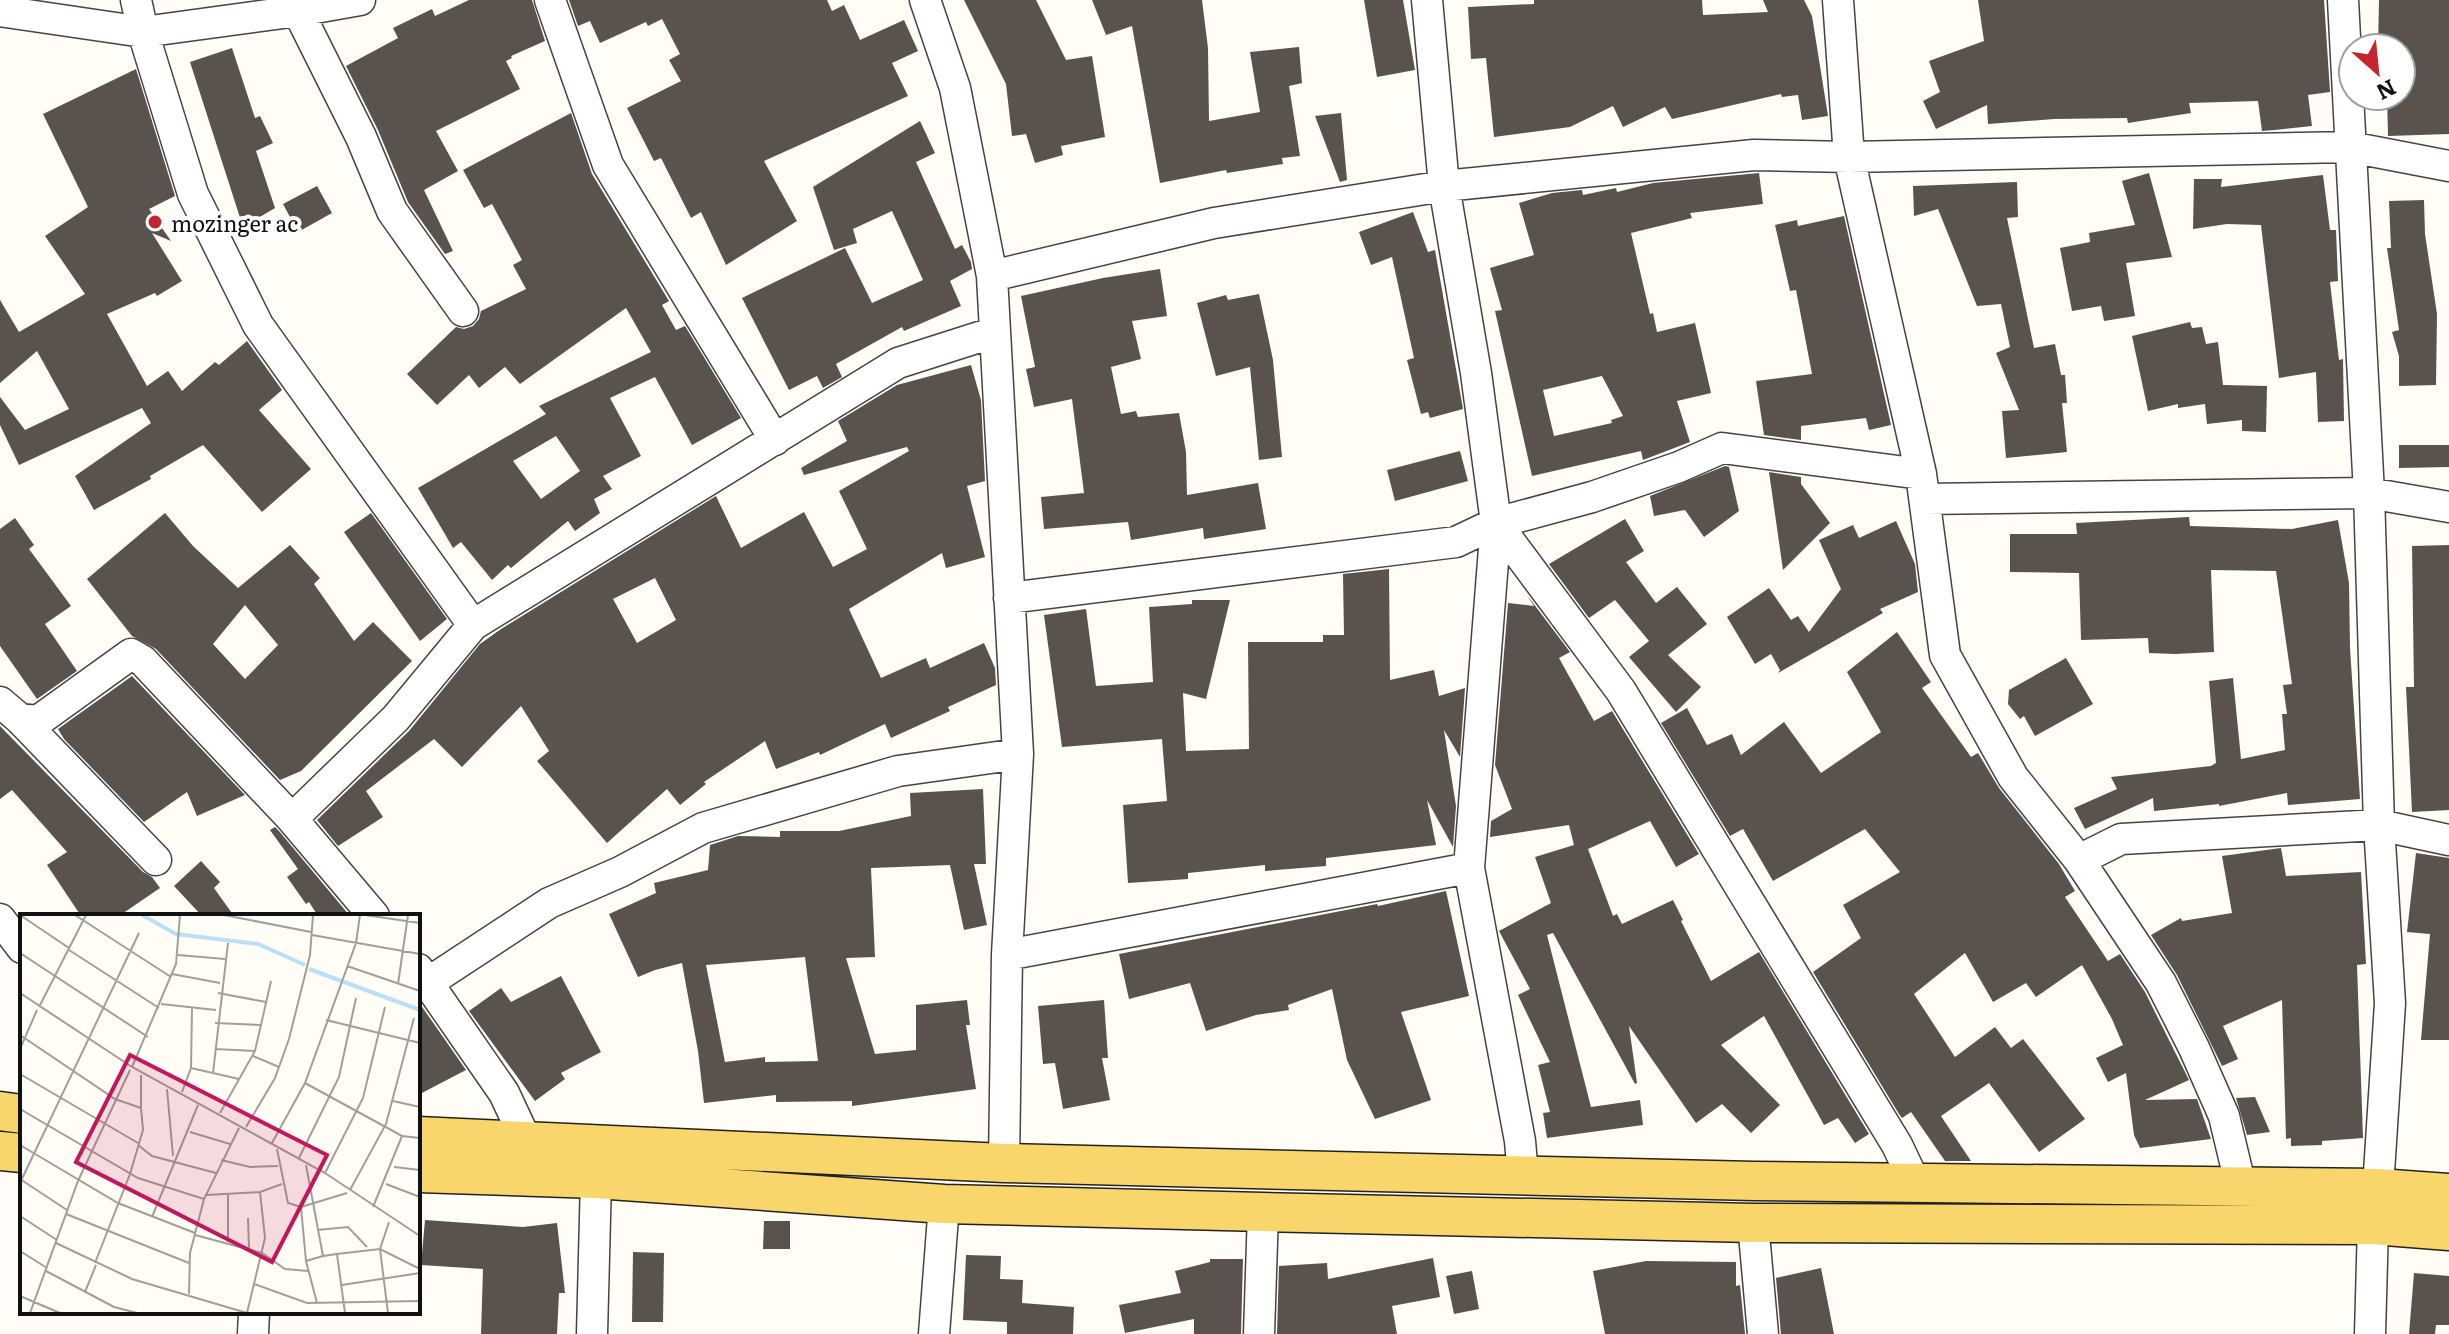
<svg xmlns="http://www.w3.org/2000/svg" width="2449" height="1334" viewBox="0 0 2449 1334" font-family="Literata,serif">
<style>
.building{fill:#5a524d;fill-rule:evenodd}
.lines{fill:none;stroke-linecap:round;stroke-linejoin:round}
.minor-casing{stroke:#444;stroke-width:33}
.major-casing{stroke:#222;stroke-width:41}
.minor{stroke:#fff;stroke-width:30}
.major{stroke:#f9d66b;stroke-width:38}
.poi-dot{fill:#c4262e;stroke:#fff;stroke-width:3}
.labels{text-anchor:middle;dominant-baseline:central;stroke-width:8;stroke-linejoin:round;paint-order:stroke}
.poi-label{font-size:22px;fill:#111;stroke:#fff;text-anchor:start}
.inset-river{fill:none;stroke:#b9e0f7;stroke-width:4}
.inset-road{fill:none;stroke:#a09f9a;stroke-width:2}
.view{fill:#c2185b;fill-opacity:0.15;stroke:#c2185b;stroke-width:4}
.inset-edge{fill:none;stroke:#111;stroke-width:4}
</style>
<rect width="100%" height="100%" fill="#fffdf5"/>
<path class="building" d="M469,0h63l13,41 -34,15 1,2 -6,3 14,28 -84,42 22,40 -34,19 29,61 -8,3 -37,-52 -30,-72 -32,-64 52,-28 -5,-10 39,-19 3,7z
M569,0h258l5,11 12,-6 16,35 44,-20 14,31 -26,12 16,33 -144,65 33,60 -71,44 -25,-53 -10,6 -30,-60 -7,3 -27,-53 54,-27 -12,-21 11,-6 -18,-35 -14,7 -2,-4 -46,21 -10,-22 -12,5z
M964,0h72l30,60 26,-4 13,81 -44,9 2,9 -28,8 -9,-29 -14,2 -6,-52z
M1092,0h110l6,48 1,73 51,-9 -10,-60 49,-5 3,36 -13,3 11,70 -18,2 1,6 -56,9 -1,-3 -66,13 -28,-157 -26,9z
M1364,0h39l12,70 -38,7z
M1534,0h168l1,15 65,-3 -5,-12h41l8,16 16,100 -26,4 -4,-25 -16,2 -1,-3 -109,25 -7,-12 -42,20 -10,-21 -43,21 -76,10 -8,-79 -15,1 -3,-52 66,-3z
M1978,0h346l6,92 -22,3 4,31 -37,4 -13,1 -4,-30 -69,2 2,10 -63,10 -1,-5 -73,1 -66,5 -1,-19 -51,24 -13,-28 17,-9 -11,-31 55,-20z
M2379,0h70v134l-61,2 -1,-40h14v-48h-23z
M232,48l23,70 5,-2 13,27 -17,8 19,57 -32,19 -53,-165z
M136,69l39,127 -26,13 22,32 -19,-8 30,48 -25,15 -2,-3 -48,21 40,72 21,-15 14,20 33,-29 4,3 28,-24 35,49 -23,20 52,59 -49,43 -59,-67 -53,31 1,3 -57,31 -19,-34 76,-53 -9,-15 -123,57 -19,-40v-28l25,33 44,-21 -32,-58 -37,32v-83l19,32 66,-38 -40,-58 43,-29 -45,-93z
M571,113l21,61 77,127 -7,4 14,25 9,-4 56,92 -49,27 -37,-68 -45,21 31,58 -38,20 9,13 -18,10 6,14 -25,18 -7,-10 -57,47 -3,-3 -16,15 -31,-38 -8,6 -35,-60 128,-74 -7,-8 112,-54 -25,-44 -106,76 -15,-17 -26,21 -10,-13 -32,30 -30,-31 49,-47 8,2 9,-3 6,-7 2,-8 45,-22 -13,-24 9,-5 -30,-56 -8,4 -21,-38zM556,436l24,35 -39,28 -28,-38z
M1341,113l6,67 -7,2 -25,-66z
M920,121l15,32 -19,9 39,87 7,-4 9,17 1,7 -22,12 11,25 -57,25 -2,-4 -66,37 6,13 -19,11 -6,-12 -28,14 -47,-92 103,-50 27,55 51,-23 -31,-69 -39,18 4,14 -23,7 -21,-63z
M1759,173l4,31 -73,9 2,5 -61,15 19,81 3,-1 4,19 38,-9 16,70 -34,8 13,41 -47,18 -2,-9 -109,25 -37,-165 7,-1 -12,-42 44,-13 -15,-52 33,-10 30,-3 1,5 33,-7 1,4 36,-9zM1602,376l21,40 -12,4 1,3 -58,13 -11,-46z
M2149,173l23,84 -46,6 9,53 -31,5 -3,-15 -29,5 -12,-63 30,-6 -1,-9 46,-8 -13,-44z
M2323,175l7,55h6l2,51 -8,1 9,78 4,-1 1,62 -26,1 -2,-50 -37,6 -18,-153 -34,-1 -34,5 1,-50h28l-1,8z
M2017,182l1,35 -11,1 27,130 21,-4 6,31h4l2,28h-5l5,49 -61,6 -4,-47 17,-1 -23,-57 14,-6 -9,-43 -24,2 -39,-97 -24,7 -1,-30z
M317,186l15,27 -34,19 -15,-28z
M2424,200l1,34 12,80 -1,71 -37,1v-30l-7,-24 7,-2 -12,-82h4l-2,-47z
M1413,212l15,40 7,-2 28,159 -33,9 -2,-6 -7,2 -14,-54 7,-2 -22,-101 -21,8 -12,-33z
M1844,216l47,209 -22,5 -3,-12 -65,8v14l-37,-5 -8,-54 56,-7 -16,-84 -6,1 -15,-66 22,-5 1,6z
M1160,269l7,47 -35,5 9,38 -30,8 10,47 15,-3 2,6 41,-4 7,39 1,43 71,-12 8,46 -62,10 -1,-11 -72,12 -3,-18 -84,7 -3,-32 43,-4 -12,-94 -38,8 -8,-38 9,-2 -14,-71 82,-18z
M1259,294l14,66 9,97 -23,3 -9,-93 -34,9 -19,-73 29,-8 2,5z
M2190,322l2,6 10,-1 4,17 12,-2 5,43 44,1 -1,46 -24,-1v-11l-35,4 -2,-20 -27,4v-4l-30,7 -16,-75z
M971,365l10,35 4,81 -18,5 18,71 -39,11 -4,-15 -93,56 32,69 45,-20 4,10 54,-25 11,25 1,17 -48,22 2,4 -59,27 -6,-14 -65,31 -1,-3 -43,17 -11,-28 -61,41 2,2 -26,21 -13,-16 -60,54 -70,-82 12,-10 -28,-45 -59,61 -28,-28 -68,52 17,26 -45,29 -21,-26 92,-89 71,-87 21,-15 215,-133 25,52 63,-36 29,55 34,-18 -28,-58 70,-40 -2,-4 -103,28 -3,-7 46,-27 -9,-20 59,-36zM655,578l21,42 -39,23 -24,-44z
M2399,445h50v22l-50,1z
M1460,451l8,30 -73,20 -8,-31z
M1725,466l4,1 10,44 -35,26 -19,-27 -31,6 -4,-20z
M1769,472l32,5v7l29,39 -47,47z
M165,513l28,33 45,42 52,-43 30,33 -6,6 40,57 19,-19 39,39 -111,110 -21,9 -124,-131 -24,-13 -45,-57zM245,605l33,40 -33,34 -32,-35z
M371,513l76,106 -27,22 -76,-109z
M2189,517l1,9 102,3 46,-9 11,63 1,65 10,151 -72,6 -1,-12 -68,13v-2l-65,7 -1,-13 -68,31 -11,-21 43,-19 -6,-12 100,-11 5,-3 -7,-82 24,-3 8,81 44,-9 -3,-36h5l-4,-29 9,-1 -16,-113 -65,-1 3,82 -39,2 -26,-1 -1,-15 -67,2 -2,-67 -69,-1v-38h67l-1,-11z
M15,518l19,27 -5,4 42,57 -26,18 32,47 -40,28 -37,-53v-117z
M1625,519l19,32 -18,11 30,41 21,-16 30,37 -39,31 33,32 -25,25 -47,-55 20,-16 -34,-41 -26,18 -40,-54z
M1896,521l19,43 3,28 -38,17 3,4 -105,60 2,-3 -9,-16 -16,10 -28,-47 42,-29 22,32 7,-4 11,16 32,-43 -22,-49 34,-15 6,13z
M2449,545v265l-37,2 -6,-125h8l-2,-141z
M1389,569l1,111 44,-10 5,26 26,-8 -5,69 -16,-27 12,76 -3,41 -26,-47 9,45 -110,13v8l-61,5v-6l-77,8v6l-60,4 -5,-78 44,-4 -5,-62 -100,8 -18,-132 42,-6 10,77 57,-4 -4,-75 43,-3v-4h38l-24,99 -23,-6 3,58 63,-2 -1,-107h75v-7h21l-1,-61z
M1527,595l43,57 -11,6 35,63 18,-10 87,143 -23,13 -26,-46 -62,28 25,67 4,-2 5,10 51,-24 10,20 -2,1 30,60 48,-29 110,182 -14,9 -17,-25 -14,7 -60,-109 -43,29 59,60 -29,28 -29,-29 -26,19 -67,-97 8,57 -2,1 -82,-151 -6,2 44,172 49,-7 3,25 -96,13 -4,-25 7,-1 -12,-47 12,-3 -32,-67 12,-6 -31,-58 52,-28 -16,-46 39,-12 -5,-20 -79,12 1,-16 21,-12 -17,-44 13,-162 26,3z
M1897,632l34,50 -9,6 49,69 7,-4 21,35 60,76 16,27 -10,6 43,64 12,-7 25,38 44,88 -44,20 52,-1 14,40 -71,9 -6,-13 -8,-62 -18,9 -12,-24 27,-13 -11,-26 -30,-54 -46,32 -10,-14 -33,19 -28,-49 -51,41 41,63 40,-30 16,21 12,-9 62,80 -46,33 -50,-69 -48,33 30,45h-26l-34,-49 -9,6 -3,-4 -86,-142 48,-34 -18,-33 57,-33 -35,-43 -92,52 -30,-52 -13,7 -69,-113 26,-15 20,37 25,-11 9,21 43,-33 37,51 60,-41 -34,-60z
M2066,658l27,46 -58,32 -11,-20 -4,3 -12,-15 1,-14z
M132,676l113,119 -48,21 -10,-24 -43,30 -80,-83 -6,-10z
M0,726l143,146 9,5 8,11 -41,28h-38l-34,-51 20,-13 -55,-62 -12,9z
M983,789l3,75h-12l13,61 -23,5 -14,-65 -79,3 4,89 -29,1 29,96 41,-4v-45l51,-5 3,25h-4l10,64 -124,17v-5l-76,1v-7l-72,8 -6,-52 -16,-88 -27,7 -17,7 -29,-63 47,-21 -2,-10 54,-13 2,-25 28,-9 42,1v-6h59l72,-15 -1,-23zM805,957l13,104 -53,1v-5l-40,5 -19,-97z
M275,827l4,4 71,85h-32l-9,-14 -3,2 -19,-27 11,-8 -28,-39z
M2281,848l5,28 75,-4 5,92 -9,1 6,173 -41,3v4l-31,1v-8l-5,1 -4,-139 -59,26 15,33 -16,7 -45,-91 -26,-40 30,-17 1,3 50,-8 -10,-57z
M2416,853l33,5v182h-28l9,-106 -23,-2z
M201,861l19,21 -6,6 20,28h-32l-28,-30z
M1446,891l23,105 -68,16 30,88 -56,19 -28,-59 -15,-71 -44,16 1,5 -33,5 -50,16 -16,-48 -61,16 -10,-45 258,-50 1,2z
M561,976l40,76 -40,21 4,6 -30,22 -66,-90 32,-23 10,14z
M1104,1000l4,58h-6l8,42 -47,9 -8,-46 -12,1 -5,-58z
M418,1001l48,69 -48,25z
M2255,1097l15,35 -23,3 -11,-37z
M425,1220l98,7 34,-4 8,70h-6l-2,41h-76l2,-65 -62,-4z
M764,1221h26v28h-27z
M633,1252l31,1 -1,69h-31z
M966,1255l35,1 -1,23 23,1 -1,23 52,4 -1,27h-66v-12l-44,-2z
M1433,1258l7,39 -48,9 5,28h-120l2,-68 48,-3 1,16z
M1210,1259h33l-2,75h-47v-15l-69,14 -6,-28 62,-12 -6,-22 35,-9z
M1646,1261l90,1v24l4,-1 5,49h-140l-12,-63z
M1821,1268l13,66h-53l-5,-56z
M1472,1271l7,38 -25,5 -8,-38z
M2414,1273l35,3v49h-13l-1,9h-26z"/>
<g class="lines">
<defs>
<path id="minor" d="M136,0l7,32 50,162 65,131 215,300
M550,0l58,165 167,275
M925,0l30,88 37,188 26,478 -11,201 -3,208
M1427,0l17,186 32,187 20,150 -27,345 51,273 3,35
M1838,0l11,157 72,317 24,181 68,122 66,83 42,-21 258,-14 70,15
M2343,0l26,493 10,332 11,178 -12,185
M0,11l143,21 155,-21 62,-11
M298,11l63,126 31,74 71,100
M992,276l222,-53 230,-37 310,-31 95,2 501,-10 99,19
M1925,499l444,-6 80,14
M1496,523l125,168 276,454 18,38
M1009,598l447,-56 40,-19 96,-26 87,-30 43,-19 199,26
M0,702l20,17 18,2 93,-67 12,7 149,158 82,97
M20,719l136,141
M292,819l104,-101 77,-93 425,-262 97,-31
M2079,860l82,123 33,65 30,68 17,71
M0,919l22,29
M1007,955l462,-87
M418,969l86,124 22,47
M429,982l120,-79 71,-31 83,-44 195,-57 120,-17
M1753,1223l10,111
M253,1334l1,-22
M592,1334l4,-155
M934,1334l10,-130
M1259,1334l4,-122
M2370,1334l3,-109"/>
<path id="major" d="M0,1111l22,3
M418,1136l586,27 750,18 624,7 71,5
M0,1151l22,2
M418,1173l178,6 348,25 319,8 490,11 620,2 76,6"/>
</defs>
<use href="#minor" class="minor-casing"/>
<use href="#major" class="major-casing"/>
<use href="#minor" class="minor"/>
<use href="#major" class="major"/>
</g>
<circle class="poi-dot" cx="155" cy="222" r="8"/>
<g class="labels">
<g class="poi-label">
<text x="171" y="222">mozinger ac</text>
</g>
</g>
<g transform="translate(20 914)">
<rect width="400" height="400" fill="#fffdf5"/>
<path class="inset-river" d="M122,1l34,19 82,10 47,21M289,55l111,41"/>
<path class="inset-road" d="M0,1l49,33M55,1l96,62M204,1l87,17M345,1l55,8M292,21l108,19M49,36l90,58M0,39l128,84M158,41l47,4M327,52l73,25M152,60l48,9M378,70l10,-69M0,79l112,74 193,106 95,63M198,79l48,9M141,90l55,6M19,93l47,-92M306,106l94,23M195,109l46,2M0,121l95,64 26,9 2,22 -13,44 -35,89M0,135l17,-39M195,135l40,2M233,142l26,11M112,153l44,-103 4,-49M171,154l48,11M193,159l15,-130M0,160l118,69M285,169l97,53 18,2M147,175l6,67M162,178l9,-24 1,-60M373,187l27,6M121,194v-33M0,195l118,69 66,21M200,199l35,-62 16,-70M226,213l29,-49 14,-39 21,-84 3,-40M170,218l40,12M252,229l33,-60 51,-140 4,-28M0,231l98,58 77,30M118,231l14,11 64,17M257,235l11,54 13,4M279,244l40,-81 17,-79M201,246l29,7 28,-1M286,251l17,91 14,-2 8,59M374,253l26,3M305,259l38,-75 22,-91M0,265l47,31M0,269l119,-250M366,270l34,13M330,276l36,-66 28,-106M186,281l54,-3 22,-8M353,293l29,-71M46,300l123,49M0,302l37,24M132,303l46,-112M228,304l1,31M297,316l31,-3 19,20M175,321l67,18 23,16 23,2M208,328v-47M36,329l76,36 115,34M0,337l27,17M317,340l43,-5 40,20M286,347l-5,-54 46,-14M26,357l68,36 23,6M234,370l53,19 113,-2M322,371l78,-12M65,378l11,-27M169,380l1,-41 14,-54 35,-71M0,382l40,17M297,389l-11,-42 17,-5M10,399l48,-132 52,-111M227,399l18,-75 -5,-46M368,399l-8,-64 9,-27"/>
<path class="view" d="M110,141l197,100 -55,107 -196,-100z"/>
<rect width="400" height="400" class="inset-edge"/>
</g>
<g transform="translate(2377 72) rotate(153)"><circle r="38" fill="#ffffff" stroke="#a0a0a0" stroke-width="2"/>
<path d="M0-6L14 30L0 20L-14 30Z" fill="#c4262e"/>
<text y="-12" font-size="22" font-weight="bold" text-anchor="middle" fill="#111111">N</text>
</g>
</svg>
